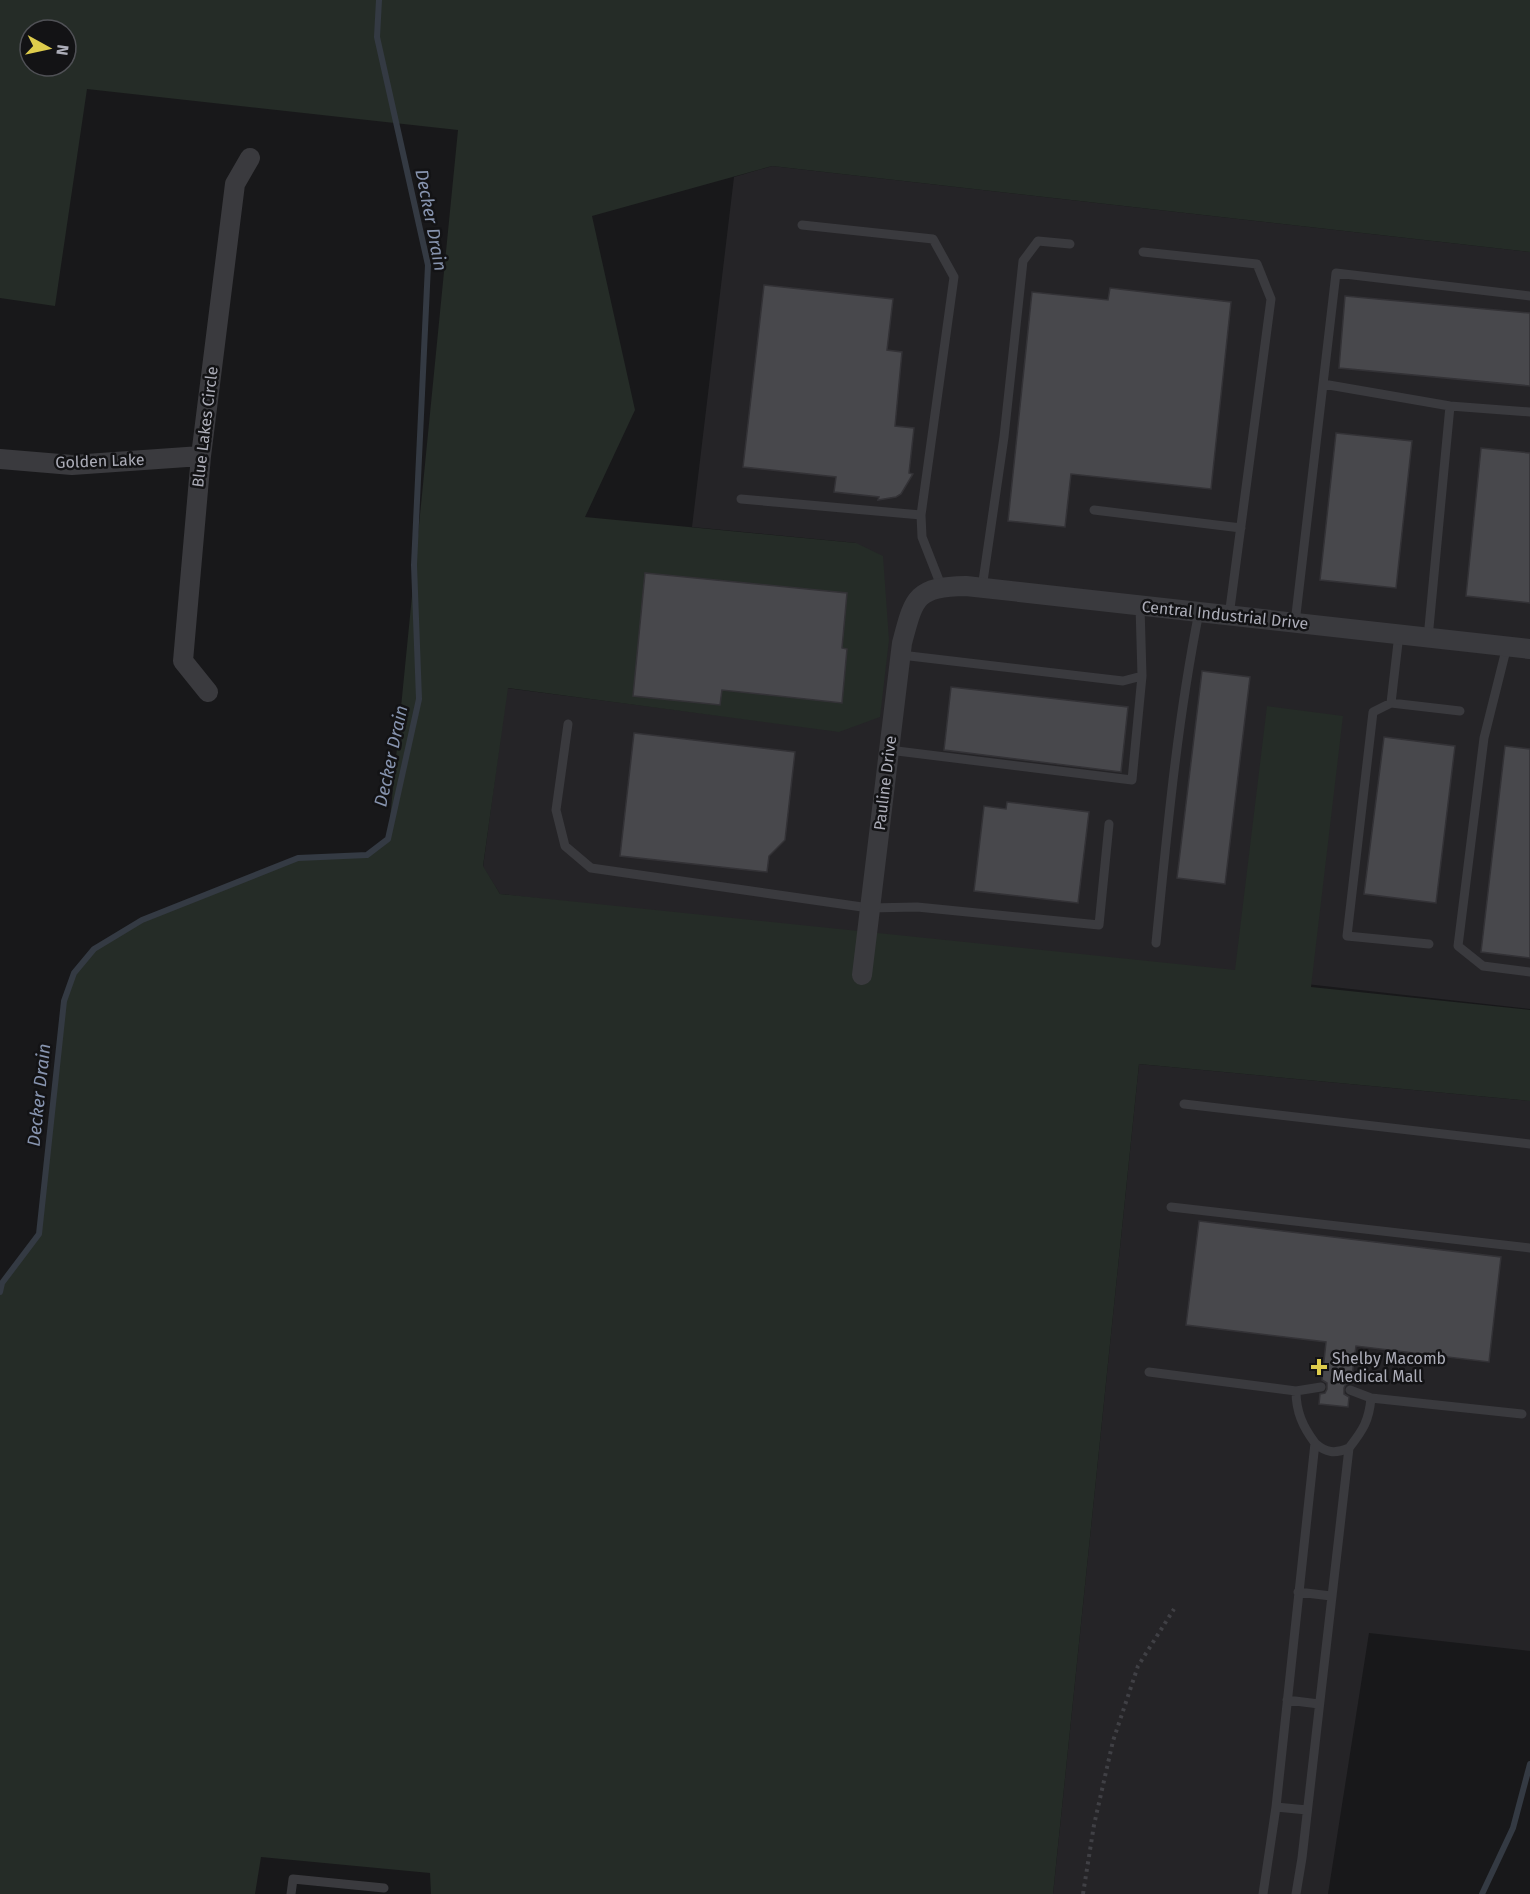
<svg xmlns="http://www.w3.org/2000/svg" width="1530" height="1894" viewBox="0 0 1530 1894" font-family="'Fira Sans',sans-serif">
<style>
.built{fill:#252427}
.green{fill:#252c27;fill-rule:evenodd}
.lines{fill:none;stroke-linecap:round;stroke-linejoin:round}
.stream{stroke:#343a43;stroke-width:6}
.building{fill:#48484c;stroke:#333236;stroke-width:1.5}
.path{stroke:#404045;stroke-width:4;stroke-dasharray:3 4.5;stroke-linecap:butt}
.service{stroke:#3a3a3e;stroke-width:9}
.minor{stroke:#3a3a3e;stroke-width:20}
.poi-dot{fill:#decc4c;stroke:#131315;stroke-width:2}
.labels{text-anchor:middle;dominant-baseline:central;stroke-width:5;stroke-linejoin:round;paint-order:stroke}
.street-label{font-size:16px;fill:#acadb8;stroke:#131315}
.poi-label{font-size:16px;fill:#acadb8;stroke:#131315;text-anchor:start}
.water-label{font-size:18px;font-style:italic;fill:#8794af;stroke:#131315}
</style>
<rect width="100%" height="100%" fill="#18181a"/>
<path class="built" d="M772,166l758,86v757l-1030,-115 -17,-27 24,-179 332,43 17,-188 -164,-16 42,-350z
M1139,1064l391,37v550l-161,-18 -41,261h-275z"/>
<path class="green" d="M0,0h1530v252l-758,-86 -180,50 43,194 -50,107 271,26 27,13 6,84 -9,77 -41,15 -331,-44 -25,178 17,28 735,76 32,-264 76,10 -32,271 219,23v91l-391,-37 -86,830h-622l-1,-21 -169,-16 -6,37h-255v-602l2,-9 37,-49 25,-233 10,-28 20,-24 48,-29 156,-62 69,-3 21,-16 70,-709 -371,-41 -32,217 -55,-8zM30,30h36v36h-36z"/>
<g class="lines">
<path class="stream" d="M0,1292l2,-9 37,-49 25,-233 10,-28 20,-24 48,-29 156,-62 69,-3 21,-16 31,-140 -5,-134 14,-300 -51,-228 2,-37
M1482,1894l31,-66 17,-64"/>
</g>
<path class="building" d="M764,285l129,14 -6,51 15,2 -7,74 19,2 -5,45 4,1 -12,20 -5,3 -18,3 1,-3 -45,-5 2,-15 -93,-10z
M1110,288l121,14 -20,187 -140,-15 -6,53 -57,-6 24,-229 76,8z
M1345,296l185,17v73l-191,-18z
M1336,433l76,8 -16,147 -76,-8z
M1481,448l49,5v150l-64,-7z
M645,573l202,20 -5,55 5,1 -5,54 -120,-13 -2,15 -87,-9z
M1202,671l48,6 -25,207 -48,-6z
M951,687l177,20 -7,65 -177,-22z
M634,733l161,19 -10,88 -16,16 -2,16 -147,-16z
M1384,737l71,9 -19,157 -72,-9z
M1505,746l25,3v209l-49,-6z
M1007,802l82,10 -11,91 -104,-12 10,-85 22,3z
M1199,1221l302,36 -12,105 -133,-16 -5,37 -5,1 -2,4v6l5,3 -1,10 -29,-3 1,-10 5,-1 2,-4v-6l-5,-3 4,-38 -140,-17z"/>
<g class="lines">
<path class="path" d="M1083,1894l11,-69 19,-84 25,-75 36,-57"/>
<path class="service" d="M802,225l131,14 21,38 -33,238 1,22 20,51
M1143,252l114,12 14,35 -42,317
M1530,296l-194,-23 -13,111 127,22 80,6
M741,499l180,16
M1094,510l147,18
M982,588l22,-151 19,-176 15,-20 32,3
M1295,623l28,-239
M1399,634l-8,69 69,8
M1428,638l22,-232
M1507,646l-23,92 -26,208 25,20 47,6
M901,655l222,26 19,-5 -2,-70
M1391,703l-18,9 -26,224 82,8
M568,724l-12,86 9,36 26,22 278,40 48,-1 182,18 10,-101
M889,750l243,30 10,-104
M1156,943c11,-111 21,-221 43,-331
M1184,1104l346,40
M1171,1207l359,41
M1149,1372l147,19 25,-4
M1350,1390l21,8 151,16
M1315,1443c11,10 20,11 34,5
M1298,1592l33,4
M1287,1700l32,4
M1276,1807l31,3
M291,1894l2,-15 91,9
M1263,1894l13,-87 39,-364c-12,-16 -19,-31 -19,-52
M1296,1894l6,-36 47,-410c14,-18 20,-27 22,-50"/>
<path class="minor" d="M0,459l72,6 129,-9
M208,692l-25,-31 18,-205 34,-272 15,-26
M862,975l40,-332c12,-45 13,-56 64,-57l564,63"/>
</g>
<path class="poi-dot" d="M1316 1358h6v6h6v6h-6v6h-6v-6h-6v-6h6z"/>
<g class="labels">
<g class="street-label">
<text transform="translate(205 427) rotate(-83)">Blue Lakes Circle</text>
<text transform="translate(100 461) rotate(-2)">Golden Lake</text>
<text transform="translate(1225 615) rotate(6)">Central Industrial Drive</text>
<text transform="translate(885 783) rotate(-83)">Pauline Drive</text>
</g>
<g class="poi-label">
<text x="1332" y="1358">Shelby Macomb<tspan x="1332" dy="18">Medical Mall</tspan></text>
</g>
<g class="water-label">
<text transform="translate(431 220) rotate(79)">Decker Drain</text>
<text transform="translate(391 756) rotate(-78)">Decker Drain</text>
<text transform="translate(39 1095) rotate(-84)">Decker Drain</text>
</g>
</g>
<g transform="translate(48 48) rotate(98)"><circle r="28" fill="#131315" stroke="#505156" stroke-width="1.5"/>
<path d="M0-4.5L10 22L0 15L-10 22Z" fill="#decc4c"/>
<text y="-9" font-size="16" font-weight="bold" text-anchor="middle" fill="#acadb8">N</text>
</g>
</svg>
